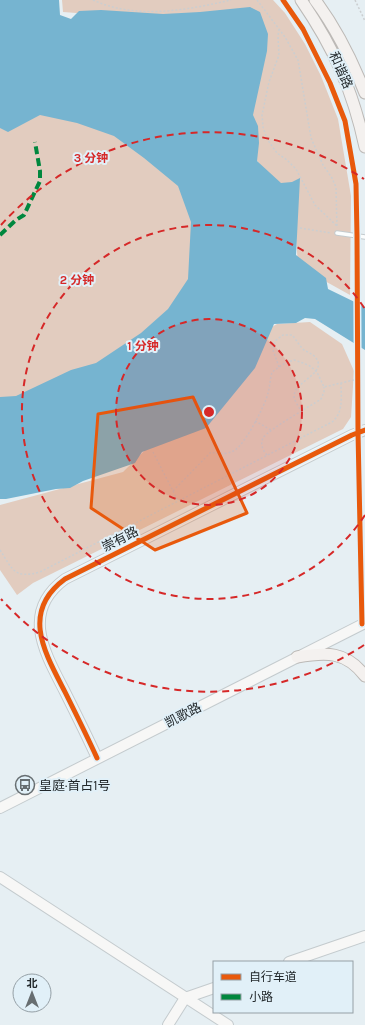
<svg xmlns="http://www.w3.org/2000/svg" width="365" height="1025" viewBox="0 0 365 1025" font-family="Karla,'Noto Sans SC',sans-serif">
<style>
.green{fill:#e2ccbf}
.water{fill:#76b4d0}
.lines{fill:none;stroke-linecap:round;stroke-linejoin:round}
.lane-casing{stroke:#c4cbce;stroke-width:5.5}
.secondary-casing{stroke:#c4cbce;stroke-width:12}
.primary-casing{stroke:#bcb9b6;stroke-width:13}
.path{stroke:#cbced0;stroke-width:1.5;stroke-dasharray:2 2;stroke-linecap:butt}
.lane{stroke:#fbfdfd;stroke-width:3.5}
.secondary{stroke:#f7f7f6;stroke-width:10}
.primary{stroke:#f4f1ef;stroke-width:11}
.quiet{stroke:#00873e;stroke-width:4;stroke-dasharray:8 4;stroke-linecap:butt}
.cycleway-casing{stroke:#e1f0f8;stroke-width:8}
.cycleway{stroke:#e8590c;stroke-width:5}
.marked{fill:#e8590c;fill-opacity:0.2;stroke:#e8590c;stroke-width:3;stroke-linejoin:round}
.ring{fill:none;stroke:#d62828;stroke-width:2;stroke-dasharray:7 5}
.labels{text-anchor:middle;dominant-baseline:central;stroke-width:4;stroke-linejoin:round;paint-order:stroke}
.street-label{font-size:13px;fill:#22282b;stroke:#e1f0f8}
.poi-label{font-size:13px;fill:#22282b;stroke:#e1f0f8;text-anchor:start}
.centre{fill:#d62828;stroke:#e1f0f8;stroke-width:2}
.ring-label{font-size:12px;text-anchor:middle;font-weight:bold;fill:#d62828;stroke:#e1f0f8;stroke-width:4;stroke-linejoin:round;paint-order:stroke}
</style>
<rect width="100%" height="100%" fill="#e6eff3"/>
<path class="green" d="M62,0h211l12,13 20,31 16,32 17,43 13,77 -1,99 -52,-29 -4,-60 -41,-50 -149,-141 -41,-3z
M0,98l95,11 88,52 23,110 -92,106 -114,33z
M310,322l32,22 12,27 -3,46 -8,12 -310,154 -16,12 -17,-25v-65l123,-33 142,-141 12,-7z"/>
<path class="water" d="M0,0h59l1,15 11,4 8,-8 22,-1 62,4 37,-2 50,-5 10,5 8,22 -1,17 -14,64 5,11 1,17 -2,18 24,22 11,-1 8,-4 -4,77 30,23 2,11 37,18v43l-50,-31 -10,-1 -9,5 -22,1 -19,44 -49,60 -64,24 -7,11 -52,18 -13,7 -14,1 -50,10h-6v-102l16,-1 55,-26 25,-7 45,-30 27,-24 20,-30 3,-57 -13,-36 -34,-28 -30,-22 -37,-13 -37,-8 -32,17 -8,-4z"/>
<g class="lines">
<defs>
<path id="lane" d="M337,233l28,4"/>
<path id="secondary" d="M97,758c-10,-22 -21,-44 -32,-66 -20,-39 -45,-80 0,-113l287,-144 13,-5
M0,808l365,-185
M0,877l228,148
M289,962l76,-26
M168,1025l17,-27 29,-10"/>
<path id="primary" d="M301,0c33,48 52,91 64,147
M315,0c21,28 37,60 50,93
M297,657c29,-5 49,-6 68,19"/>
</defs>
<use href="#lane" class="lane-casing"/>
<use href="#secondary" class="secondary-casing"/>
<use href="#primary" class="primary-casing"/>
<path class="path" d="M93,0c44,20 94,10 138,0
M257,0l28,37 13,23 13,78 12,27 9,13 4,9 1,41
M355,0l10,21
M279,29l-1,7 1,19 -10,27 -7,33 1,12 4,12 10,14 10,7 9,9 19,36 22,21
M300,228l31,5
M279,367l-6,-17 2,-9 8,-6h9c4,4 8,12 12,15 5,3 12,5 14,12 4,13 -25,21 -24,35 1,5 5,10 7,14
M255,421l16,9
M153,452l20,39 38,-39c8,2 16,3 24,-2 10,-6 30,-44 33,-57 2,-7 2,-14 4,-21l13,-9 9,-3 9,3 7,3 7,6 7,15 34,-8
M267,455c-4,-4 -7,-11 -4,-17 6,-9 46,-31 58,-39l3,-7v-5
M173,491l5,10
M0,550c13,20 14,29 40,22l292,-150c12,-10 9,-25 9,-39"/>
<use href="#lane" class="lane"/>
<use href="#secondary" class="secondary"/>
<use href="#primary" class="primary"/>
<path class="quiet" d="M0,235l16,-15 8,-5 16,-34v-10l-5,-29"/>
<defs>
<path id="cycleway" d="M283,0l20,29 27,54 15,38 11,63 1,52 1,196 4,192
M97,758c-10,-22 -21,-44 -32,-66 -20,-39 -45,-80 0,-113l287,-144 13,-5"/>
</defs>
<use href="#cycleway" class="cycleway-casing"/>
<use href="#cycleway" class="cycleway"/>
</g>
<path class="marked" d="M193,397l54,116 -92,37 -64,-42 7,-94z"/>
<circle cx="209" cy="412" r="93" fill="#d62828" fill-opacity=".12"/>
<g class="ring">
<circle cx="209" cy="412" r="93"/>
<path d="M365 515A187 187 0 1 1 365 309"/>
<path d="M364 645A280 280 0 0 1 1 599M1 225A280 280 0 0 1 364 179"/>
</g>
<defs>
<symbol id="bus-ring" viewBox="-11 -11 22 22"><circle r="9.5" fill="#e1f0f8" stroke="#676e71" stroke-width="1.5"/><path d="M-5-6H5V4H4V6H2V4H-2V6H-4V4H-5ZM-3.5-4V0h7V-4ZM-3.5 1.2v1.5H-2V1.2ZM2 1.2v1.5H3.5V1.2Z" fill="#676e71"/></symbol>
</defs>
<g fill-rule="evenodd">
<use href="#bus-ring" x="14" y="774" width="22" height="22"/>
</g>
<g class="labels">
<g class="street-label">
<text transform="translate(341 70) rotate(66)">和谐路</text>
<text transform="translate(120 539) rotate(-27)">崇有路</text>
<text transform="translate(183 715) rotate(-27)">凯歌路</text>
</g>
<g class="poi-label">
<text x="39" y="785">皇庭·首占1号</text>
</g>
</g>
<circle cx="209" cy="412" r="6" class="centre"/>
<g class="ring-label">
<text x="91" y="162">3 分钟</text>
<text x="77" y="284">2 分钟</text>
<text x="143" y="350">1 分钟</text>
</g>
<rect x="213" y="961" width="140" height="52" fill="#e1f0f8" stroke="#95a0a6"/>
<rect x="221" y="974" width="20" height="6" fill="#e8590c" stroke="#95a0a6"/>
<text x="249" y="981" font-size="12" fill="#22282b">自行车道</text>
<rect x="221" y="994" width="20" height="6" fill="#00873e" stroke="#95a0a6"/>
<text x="249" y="1001" font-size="12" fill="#22282b">小路</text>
<g transform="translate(32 993)"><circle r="19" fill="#e1f0f8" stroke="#95a0a6"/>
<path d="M0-3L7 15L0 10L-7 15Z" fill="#676e71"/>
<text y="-6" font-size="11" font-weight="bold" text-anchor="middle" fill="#22282b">北</text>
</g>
</svg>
